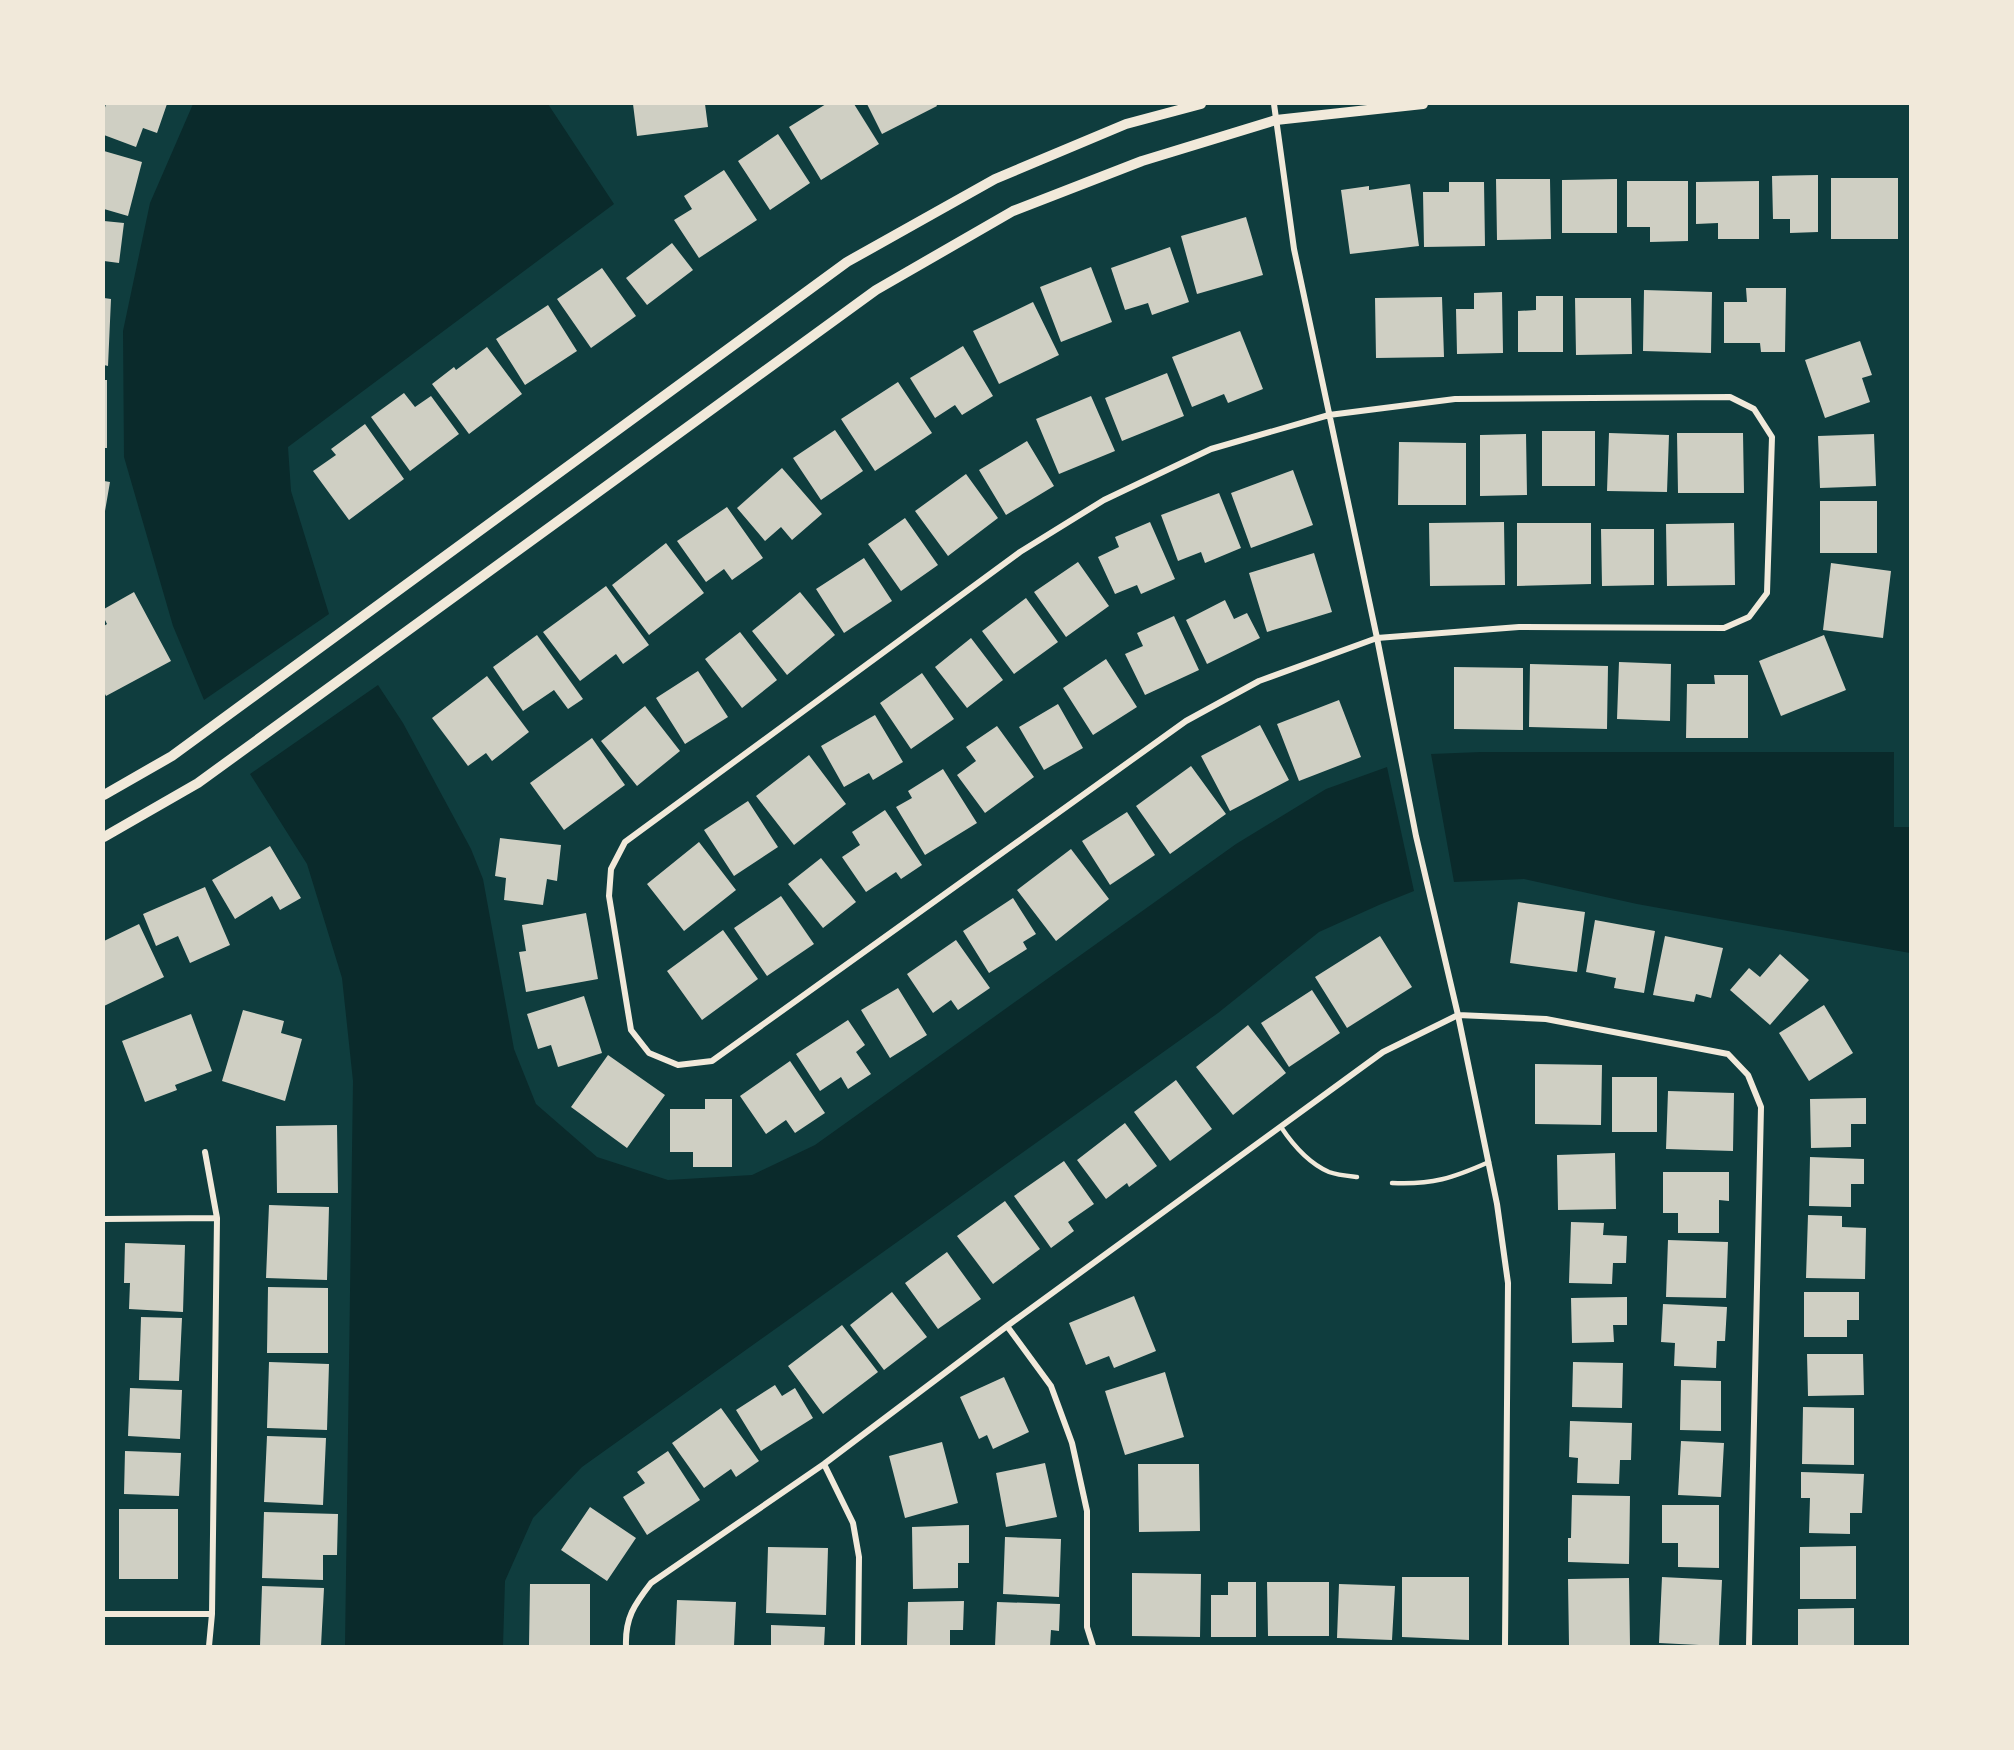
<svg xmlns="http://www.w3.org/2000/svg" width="2014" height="1750" viewBox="0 0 2014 1750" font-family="'Exo 2',sans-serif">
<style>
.water{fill:#0a2a2b}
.building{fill:#cfcfc3}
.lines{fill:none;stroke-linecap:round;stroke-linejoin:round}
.service{stroke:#f1e9da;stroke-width:4.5}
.minor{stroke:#f1e9da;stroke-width:6}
.tertiary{stroke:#f1e9da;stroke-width:10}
</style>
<rect width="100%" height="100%" fill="#0f3d3e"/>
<path class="water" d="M193,104h355l66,100 -326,243 3,44 38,123 -125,86 -31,-74 -49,-169 -1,-126 27,-128z
M378,685l25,38 68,126 12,30 31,170 22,55 61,53 71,23 84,-5 63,-30 421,-301 90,-55 61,-22 27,124 -35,14 -60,27 -101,81 -636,454 -49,51 -28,63 -2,65h-158l8,-565 -11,-103 -35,-114 -57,-90z
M1481,752h413v75h16v126l-273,-49 -113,-25 -70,3 -23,-128z"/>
<path class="building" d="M106,104h61l-10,29 -14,-5 -7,19 -32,-12v-24z
M633,104h72l3,23 -71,9z
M826,104h28l25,40 -58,36 -32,-53z
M867,104h69l1,2 -55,28z
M778,134l32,49 -40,27 -32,-49z
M104,151l38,11 -14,54 -24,-7z
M724,170l33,50 -58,38 -25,-38 18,-11 -8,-13z
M1818,175v57l-28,1v-14h-17l-1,-43z
M1831,178h67v61h-67z
M1496,179h54l1,60 -54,1z
M1617,179v54h-55v-53z
M1627,181h61v60l-38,1v-15h-23z
M1759,181v58h-41v-16l-22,1v-42z
M1449,182h35l1,64 -61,1 -1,-55h26z
M1410,184l9,62 -69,8 -9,-64 28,-4v4z
M1246,217l17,58 -66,19 -16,-58z
M104,221l20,2 -5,40 -15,-2z
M672,243l21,27 -46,35 -21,-27z
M1170,247l19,55 -37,13 -4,-12 -23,7 -14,-42z
M1091,267l21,55 -51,20 -21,-55z
M602,268l34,48 -45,32 -34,-49z
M1746,288h40l-1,64h-24l-1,-9h-36v-41h23z
M1644,290l68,2 -1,61 -68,-2z
M1502,292l1,61 -46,1 -1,-45h18v-16z
M1536,296h27v56h-45v-41l18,-1z
M1442,297l2,60 -68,1 -1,-60z
M104,298l7,1 -3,67 -4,-1z
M1575,298h56l1,56 -56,1z
M1033,302l26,53 -60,29 -26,-53z
M548,305l29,46 -52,34 -29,-46z
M1240,331l23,58 -35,14 -4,-9 -32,13 -20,-50z
M1860,341l12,34 -10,3 8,24 -45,16 -20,-58z
M963,346l30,50 -31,19 -7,-10 -20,13 -25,-40z
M487,347l35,47 -53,40 -37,-50 22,-17 2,3z
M1167,373l17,43 -62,25 -17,-43z
M104,380h3v68h-3z
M898,382l34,51 -57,38 -34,-52z
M404,393l11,14 16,-11 28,38 -49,37 -39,-54z
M1091,396l24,55 -56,23 -23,-55z
M365,424l39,55 -55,41 -36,-49 23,-16 -5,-6z
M835,430l28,41 -42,29 -28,-42z
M1542,431h53v55h-53z
M1609,433l60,2 -2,57 -60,-1z
M1677,433h66l1,60h-66z
M1526,434l1,61 -47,1v-61z
M1874,434l2,52 -56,2 -2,-52z
M1027,441l27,45 -48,29 -27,-45z
M1399,442l67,1v62h-68z
M782,468l40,46 -30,26 -11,-13 -16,14 -28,-33z
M1293,470l20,55 -62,23 -20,-55z
M966,474l32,44 -50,38 -33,-45z
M104,481l6,1 -5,29h-1z
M1219,493l22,55 -36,15 -4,-11 -23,9 -17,-46z
M1820,501h57v52h-57z
M727,507l36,51 -31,22 -8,-11 -18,13 -29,-41z
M905,518l33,47 -37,26 -33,-47z
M1150,522l25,57 -34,15 -4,-9 -22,9 -17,-37 21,-10 -4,-10z
M1504,522l1,63 -75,1 -1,-63z
M1517,523h74v61l-74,2z
M1734,523l1,62 -68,1 -1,-62z
M1601,529h53v56l-52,1z
M666,543l38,50 -55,42 -37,-50z
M1314,553l18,59 -65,20 -18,-59z
M864,558l28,43 -48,32 -28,-44z
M1078,562l31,44 -43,31 -32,-45z
M1831,563l60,8 -8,67 -60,-8z
M606,586l43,59 -26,19 -7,-10 -36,27 -37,-49z
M134,592l37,69 -65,35 -2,-4v-66l3,-2 -3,-6v-9z
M800,592l35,43 -48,40 -35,-44z
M1026,598l32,44 -44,32 -32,-43z
M1225,600l9,19 13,-6 13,25 -53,26 -21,-44z
M1174,616l25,54 -54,25 -20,-41 18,-8 -6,-13z
M740,632l37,48 -35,28 -37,-49z
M537,635l46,64 -15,10 -14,-19 -31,21 -30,-44z
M1824,635l22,55 -65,26 -22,-55z
M971,638l32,42 -36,28 -32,-41z
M1106,659l31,48 -44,28 -30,-47z
M1619,662l52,2 -1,57 -53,-2z
M1530,664l78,2 -1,63 -78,-2z
M1454,667l69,1v62l-69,-1z
M698,671l30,46 -43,27 -29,-46z
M922,673l32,46 -43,30 -31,-46z
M1714,675h34v63h-62l1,-54h28z
M487,676l42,56 -37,29 -6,-8 -18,13 -36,-48z
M1339,700l22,57 -62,24 -22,-57z
M1058,704l25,44 -39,22 -25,-43z
M645,706l35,45 -43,35 -36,-45z
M875,715l28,47 -30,18 -4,-7 -25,14 -23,-41z
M1260,725l29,55 -59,31 -29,-55z
M997,726l37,51 -49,36 -28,-38 19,-14 -10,-14z
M592,738l33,47 -61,45 -34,-47z
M809,755l37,49 -52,41 -38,-49z
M1191,766l35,48 -56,40 -34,-48z
M943,769l34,54 -52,32 -29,-48 16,-9 -4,-7z
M748,801l30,46 -44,29 -30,-46z
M885,810l37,55 -21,14 -5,-7 -30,20 -24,-35 18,-12 -8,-13z
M1127,812l28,43 -45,30 -28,-44z
M500,838l61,7 -4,36 -10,-2 -4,26 -39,-5 2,-22 -11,-2z
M699,842l37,48 -52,41 -37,-47z
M270,846l31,52 -21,12 -8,-14 -37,23 -23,-39z
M1071,849l38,50 -53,42 -39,-51z
M821,858l35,44 -33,26 -35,-44z
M205,887l25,58 -40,18 -12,-27 -22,10 -13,-32z
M781,896l33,48 -47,32 -33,-48z
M1013,898l23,36 -13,8 4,7 -38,24 -26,-42z
M1518,902l67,10 -8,60 -67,-9z
M586,913l12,66 -72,13 -7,-40 7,-1 -4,-26z
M1595,920l60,11 -11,62 -30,-5 2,-10 -30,-6z
M139,924l25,53 -60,29v-65z
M723,930l35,49 -56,41 -35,-49z
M1380,936l32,51 -65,41 -32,-51z
M1665,936l58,12 -12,50 -15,-4 -2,8 -41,-7z
M956,940l34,48 -32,22 -7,-10 -18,13 -26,-39z
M1780,954l29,26 -39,45 -40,-35 19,-22 11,9z
M898,988l29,47 -37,23 -29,-48z
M1312,990l28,43 -51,34 -28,-44z
M584,996l18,57 -44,14 -7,-22 -13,4 -11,-35z
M1824,1005l29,48 -44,28 -30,-48z
M243,1010l41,11 -3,12 21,6 -17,62 -63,-20z
M191,1014l21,57 -37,14 2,5 -32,12 -23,-61z
M848,1020l17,25 -9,7 15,22 -23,15 -7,-12 -21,14 -24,-37z
M1248,1025l38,48 -53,42 -37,-48z
M608,1055l57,40 -38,53 -56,-41z
M790,1061l35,52 -30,20 -9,-13 -20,14 -26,-38z
M1535,1064l67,1 -1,60 -66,-1z
M1612,1077h45v55h-45z
M1176,1080l36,49 -42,32 -36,-49z
M1668,1091l66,2 -1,58 -67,-2z
M1866,1098v26h-15v23l-40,1 -1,-49z
M705,1099h27v68h-39v-15h-23v-43h35z
M1125,1123l32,43 -28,21 -2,-4 -21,16 -29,-39z
M337,1125l1,68h-61l-1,-67z
M1615,1153l1,56 -58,1 -1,-55z
M1810,1157l54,2v25h-13v23l-42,-1z
M1064,1161l30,43 -26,18 6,9 -23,17 -37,-52z
M1663,1172h66v29l-10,-1v33h-41v-20h-15z
M1005,1201l35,48 -47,35 -36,-48z
M269,1205l60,2 -2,73 -61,-2z
M1808,1215l34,1v11l24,1 -1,51 -59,-1z
M1571,1222l33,1 -1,12 24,1 -1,27h-13l-1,21 -43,-1z
M1668,1240l60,2 -2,56 -60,-1z
M125,1243l60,2 -2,67 -54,-3 1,-26h-6z
M947,1252l34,47 -43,30 -33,-46z
M268,1287l60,1v65h-61z
M892,1292l35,45 -43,33 -34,-45z
M1804,1292h55v28h-12v17h-43z
M1134,1296l22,55 -42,17 -5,-12 -23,9 -17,-42z
M1627,1297v28h-14l1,17 -42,1 -1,-45z
M1663,1304l64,3 -2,34h-8l-1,27 -42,-2 1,-23 -14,-1z
M141,1317l41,1 -3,63 -40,-1z
M842,1325l36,47 -55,42 -35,-48z
M1807,1354h56l1,41 -56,1z
M269,1362l60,2 -2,66 -60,-2z
M1573,1362l50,1 -1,45 -50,-1z
M1165,1372l19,65 -59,18 -20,-64z
M1004,1377l25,55 -36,17 -6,-14 -8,4 -19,-42z
M1681,1380l40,1v50l-41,-1z
M775,1385l7,11 13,-8 18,30 -52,33 -25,-41z
M130,1388l52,2 -2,49 -52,-3z
M1803,1407l51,1v57l-52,-1z
M721,1408l38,53 -23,16 -5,-8 -27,19 -32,-45z
M1570,1421l62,2 -1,37h-11l-1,24 -42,-1 1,-25 -9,-1z
M267,1436l59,2 -3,67 -59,-3z
M1681,1441l43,2 -3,54 -43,-2z
M942,1442l16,61 -53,15 -16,-62z
M125,1451l56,2 -2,43 -55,-2z
M668,1451l32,49 -53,35 -24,-38 22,-14 -8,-11z
M1045,1463l12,54 -51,10 -10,-54z
M1138,1464h61l1,67 -61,1z
M1801,1472l63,2 -2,39h-12v21l-41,-1 1,-35h-9z
M1572,1495l58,1 -1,68 -61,-2v-24h3z
M1662,1505h57v63l-41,-1v-24h-16z
M590,1507l46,31 -29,43 -46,-31z
M119,1509h59v70h-59z
M264,1512l74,2 -1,41h-14v25l-61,-2z
M969,1525v38h-11v25l-45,1 -1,-62z
M1005,1537l56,2 -2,58 -56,-3z
M1856,1546v53h-56v-52z
M768,1547l60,1 -2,67 -60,-2z
M1132,1573l69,1 -1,63 -68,-1z
M1402,1577h67v63l-67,-3z
M1662,1577l60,3 -3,66 -60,-3z
M1629,1578l1,67h-61l-1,-66z
M1228,1582h28v55h-45v-42h17z
M1267,1582h62v54h-61z
M530,1584h60v62h-61z
M1339,1584l56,2 -3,54 -55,-2z
M262,1586l62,2 -3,58h-61z
M677,1600l59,2 -2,44h-59z
M964,1601l-1,29h-13v16h-43l1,-44z
M997,1602l63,2 -1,27 -8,-1 -1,16h-55z
M1854,1608v38h-56v-37z
M771,1625l54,2 -1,19h-53z"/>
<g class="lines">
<path class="service" d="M1281,1127c12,18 27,36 48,45 8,3 19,4 28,5
M1392,1183c40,2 61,-5 97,-21"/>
<path class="minor" d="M1274,104l20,145 83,389 39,198 42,179 39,189 11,79 -3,363
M1730,397l24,12 18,28 -5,156 -18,24 -25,11 -205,-1 -142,11 -118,43 -73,40 -474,340 -34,4 -29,-12 -18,-23 -22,-134 2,-27 14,-27 395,-290 84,-52 107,-51 118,-34 126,-16z
M205,1152l12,66 -5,396 -3,32
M104,1219l113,-1
M1007,1326l44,60 21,57 15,68v116l6,19
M824,1464l29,59 6,34 -1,89
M104,1614h108
M626,1646c-1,-28 8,-41 25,-63l173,-119 183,-138 376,-274 75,-37 88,4 182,35 20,21 13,32 -12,539"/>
<path class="tertiary" d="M104,795l68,-39 675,-494 148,-83 131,-55 75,-20
M104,837l94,-54 678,-493 137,-79 129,-50 134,-41 147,-16"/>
</g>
<rect width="2014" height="1750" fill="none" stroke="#f1e9da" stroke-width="210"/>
</svg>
